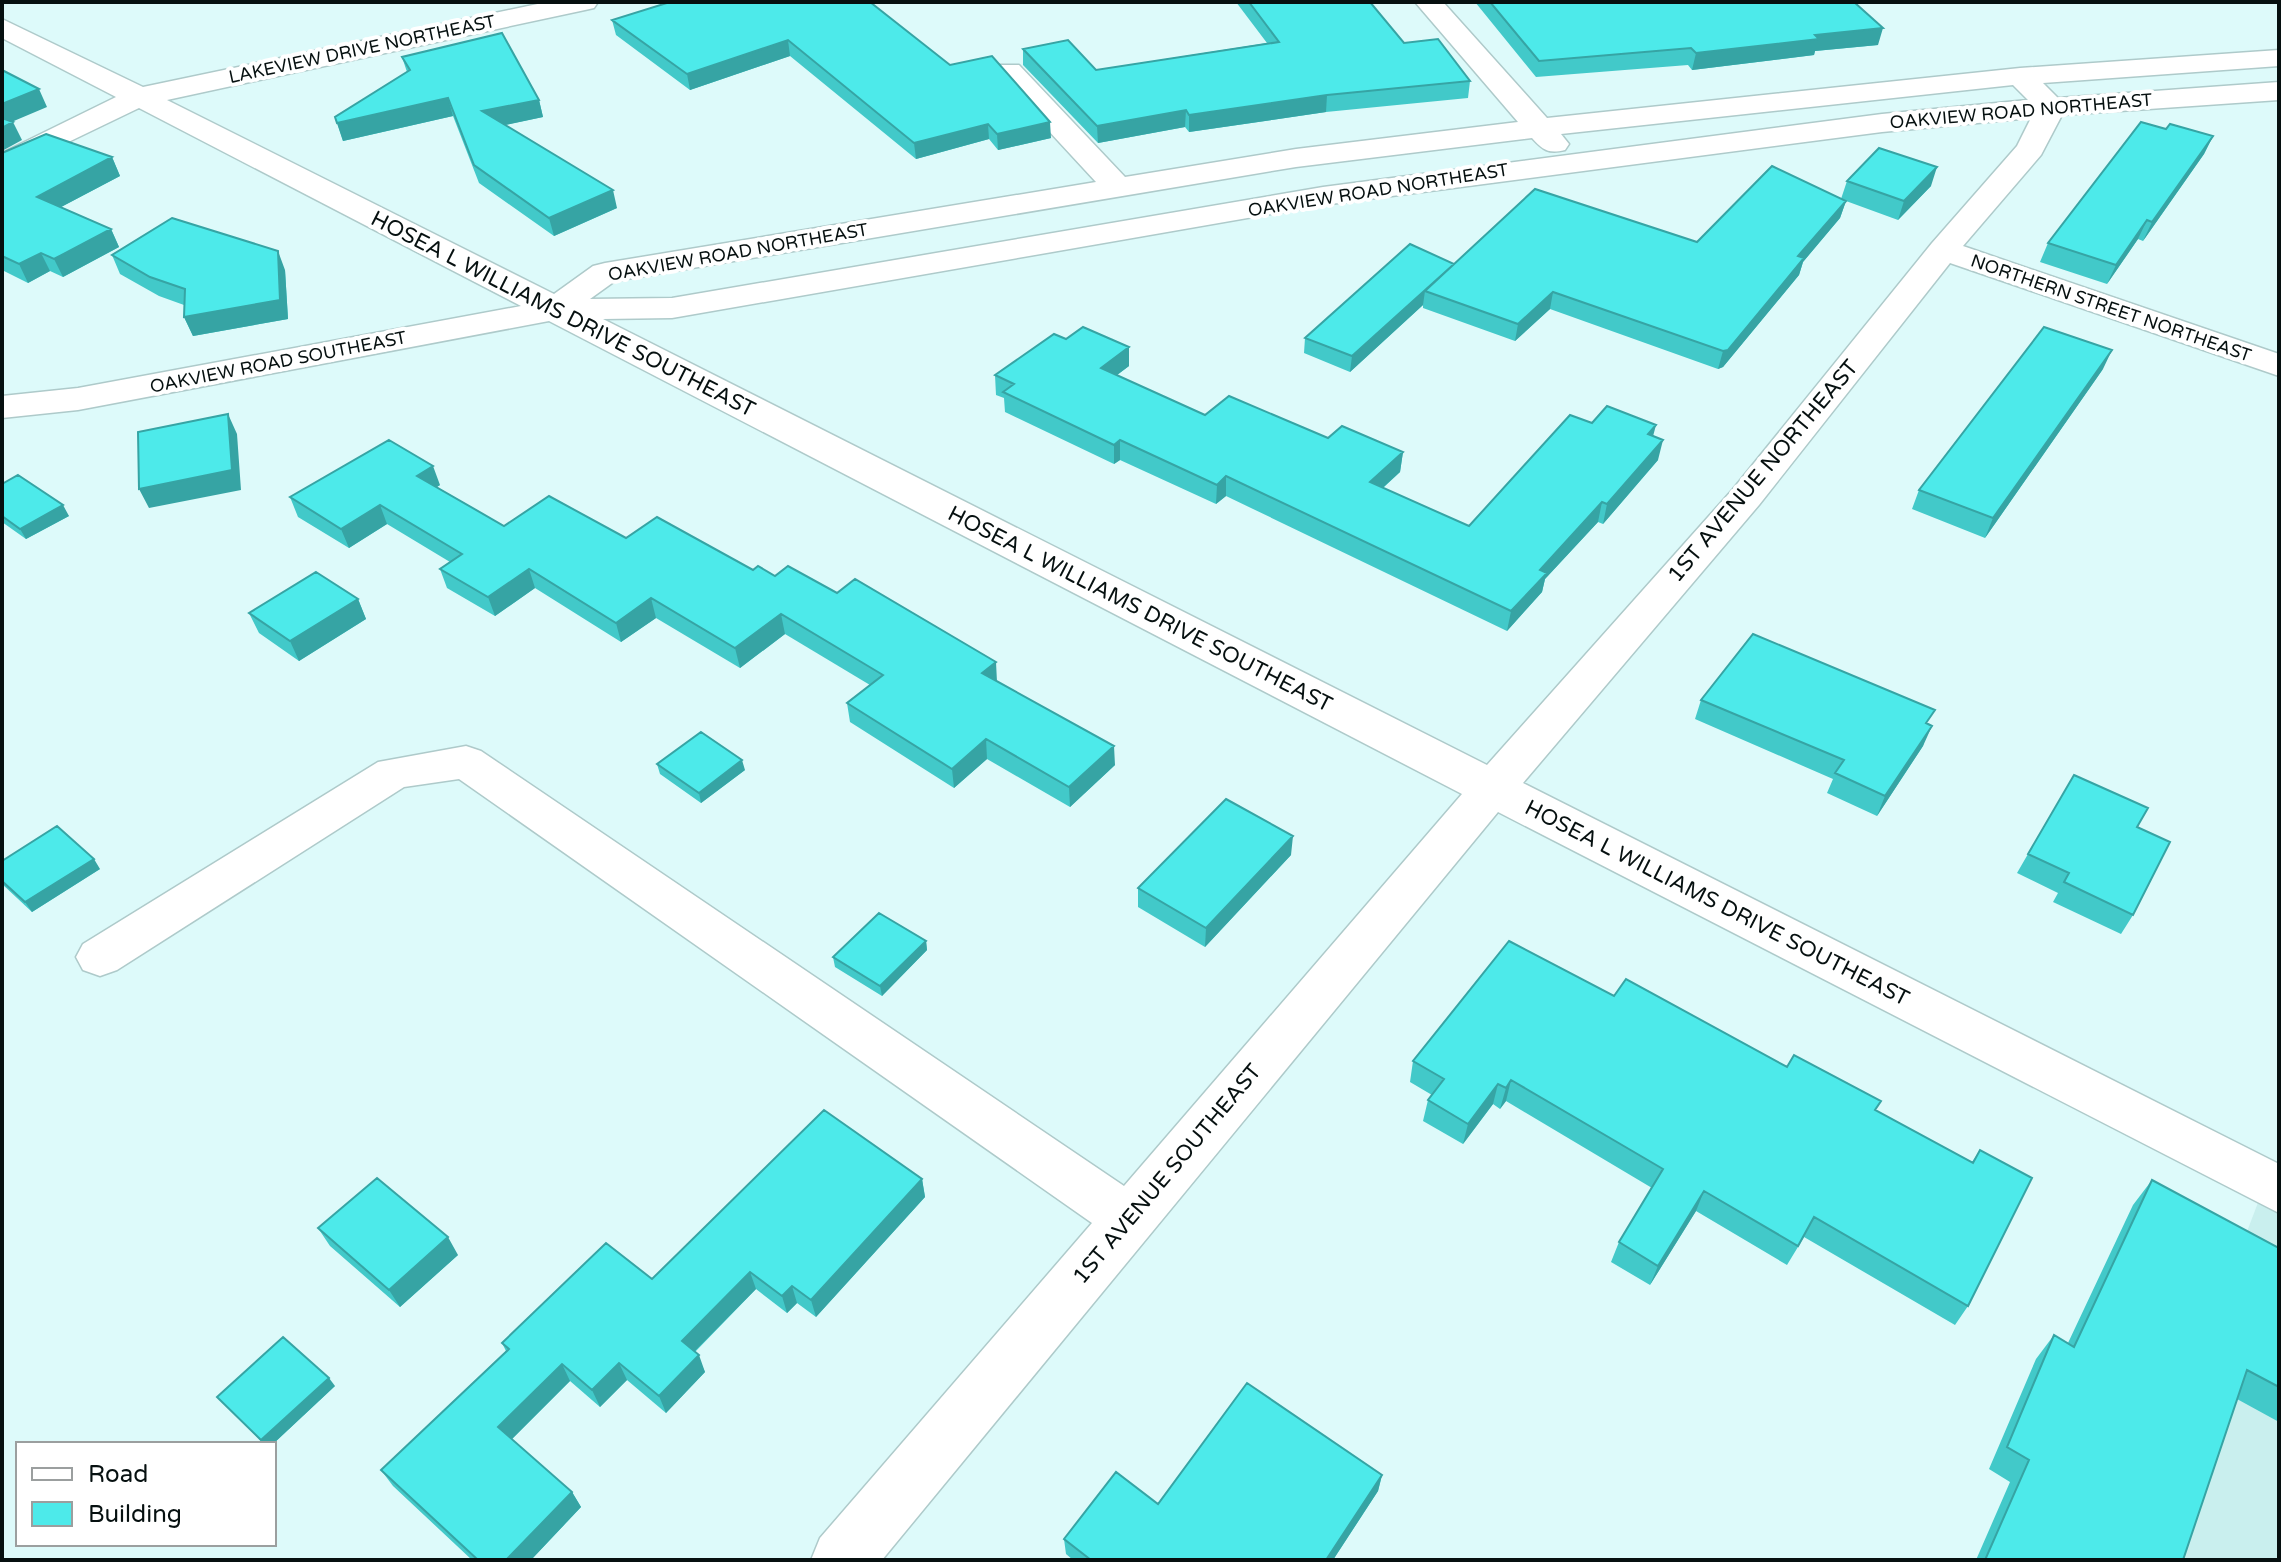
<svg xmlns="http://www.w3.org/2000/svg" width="2281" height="1562" viewBox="0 0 2281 1562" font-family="'Varela Round',sans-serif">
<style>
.built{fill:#c9efee}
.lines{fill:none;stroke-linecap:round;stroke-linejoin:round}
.minor-casing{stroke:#aecaca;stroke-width:3}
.minor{fill:#fff;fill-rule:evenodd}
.wall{fill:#42c9c9}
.shaded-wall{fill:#36a4a4}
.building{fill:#4deaea;stroke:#36a4a4;stroke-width:2}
.labels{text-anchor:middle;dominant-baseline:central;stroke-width:8;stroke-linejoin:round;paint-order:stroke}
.far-street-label{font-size:18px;fill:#061010;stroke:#fff}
.street-label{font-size:22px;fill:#061010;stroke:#fff}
</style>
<rect width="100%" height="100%" fill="#ddfafa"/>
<path class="built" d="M2267,1179l12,6v375h-157z"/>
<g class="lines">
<defs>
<path id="minor" d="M547,2h51l-4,6 -9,2 -418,90 387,194 39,-28 12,-3 491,-81 -97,-105 -4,-6 4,-6h20l106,112 171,-28 222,-27 -103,-120h28l104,116 473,-50 259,-18v16l-236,17 15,15 221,-16v18l-217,15 -21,40 -78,91 316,108v22l-329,-113 -191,242 -236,278 756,381v49l-781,-401 -616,748h-71l9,-22 272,-315 -633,-444 -55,8 -287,183 -17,6 -17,-6 -7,-13 7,-13 295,-182 88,-16 15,5 643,435 338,-392 -913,-473 -471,89 -76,8v-22l76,-8 443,-82 -382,-198 -137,66v-21l114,-56 -114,-59v-19l141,68zM2013,85l15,15 -146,14 -559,73 -651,111 -82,1 25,-18 681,-114 236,-29c11,12 16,16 33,12l4,-6 -8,-10zM2031,118l-14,28 -85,97 -199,246 -246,276 -884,-446 69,-1 651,-113 559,-73z"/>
</defs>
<use href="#minor" class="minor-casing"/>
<use href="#minor" class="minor"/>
</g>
<path class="wall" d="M670,2l280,63 101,73 -53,12 -9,-11 -73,20 -126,-103 -100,34 -74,-55 -4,-15z
M1236,2h134l34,41 66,38 -2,17 -142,14 -137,20 -4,-5 -87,16 -75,-78v-16l73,21 171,-27z
M1475,2h379l24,43 -63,6 -1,4 -122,15 -4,-5 -152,12z
M402,57l137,43 4,17 -38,8 112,83 -63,28 -75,-53 -26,-67 -110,25 -8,-24 72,-45z
M2166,129l47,7 -9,18 -61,87 -5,-2 -31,45 -67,-22 8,-19z
M2,153l110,4 8,19 -59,31 50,22 8,18 -56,30 -13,-6 -22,12 -26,-13z
M1847,181l84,5 -33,34 -52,-19 -6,17 -37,44 -4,13 -76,92 -5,2 -168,-60 -35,32 -92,-33v-3l-73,67 -46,-19 1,-15 149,-74 243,-22 144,-43z
M112,255l173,15 3,49 -95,17 -9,-19v-12l-25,-9 -39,-22z
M1066,339l63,8v19l-12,9 88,40 198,37 -3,20 -17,16 86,38 123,-103 61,14 5,23 -55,64 -5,-2 -53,57 -3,13 -35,39 -281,-135 -10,8 -96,-44 -6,4 -109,-52 -1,-14 -8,-3 -1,-20z
M2103,369l-118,169 -73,-29 7,-19z
M2,484l67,32 -43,23 -24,-17z
M440,485l-3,2 67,39 122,12 149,38 222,106 118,83 -45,42 -83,-48 -33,29 -104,-66 -3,-19 23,-18 -85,-51 -45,34 -84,-50 -35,24 -86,-54 -40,28 -48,-28 -7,-19 10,-7 -63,-38 -38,24 -51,-31 -8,-20z
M358,599l8,20 -67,42 -40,-28 -10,-20z
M1701,700l228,24 -6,22 -46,70 -50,-23 6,-14 -138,-60z
M657,764l88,6 -44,33 -41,-29z
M2137,827l-4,88 -12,19 -68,-32 5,-9 -41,-20 11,-19z
M1291,855l-86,92 -67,-40v-19z
M2,861l98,8 -68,43 -30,-28z
M926,941l1,9 -45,46 -47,-29 -2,-10z
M1614,996l173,71 89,44 96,51 8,-12 -12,156 -13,19 -151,-88 -17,28 -91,-54 -46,74 -39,-23 8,-20 33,-54 -146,-87 -6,8 -7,-5 -30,40 -40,-23 5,-21 4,-5 -22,-13 3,-21z
M922,1179l3,18 -109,120 -19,-14 -10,10 -31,-24 -61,63 10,20 -39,41 -39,-33 -27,27 -30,-26 -58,58 60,53 9,15 -50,53h-59l-79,-74 -12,-16 125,-119 -4,-8 150,-64z
M2152,1180l127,68v174l-42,-23 -54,161h-207l34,-78 -21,-13 47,-110 18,-24 14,8 65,-138z
M318,1228l140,27 -58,52 -70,-61z
M335,1386l-62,58h-9l-47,-47z
M1382,1475l-4,16 -45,69h-260l-7,-6 -2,-15 94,-35z"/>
<path class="shaded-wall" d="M1883,28l-5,17 -63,6 -1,4 -122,15 4,-17 119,-18z
M788,40l2,16 -100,34 -3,-16z
M39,89l8,18 -45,19v-22z
M1327,95l-1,17 -137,20v-17z
M448,98l5,18 -110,25 -6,-18z
M539,100l4,17 -56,12 -5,-18z
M1186,110l-1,17 -87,16 -1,-17z
M13,122l9,18 -20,11v-23z
M1050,122l1,16 -53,12 -1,-16z
M988,124l1,15 -73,20 -2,-16z
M2213,136l-9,18 -61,87 9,-19z
M112,157l8,19 -74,39 -9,-18z
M1937,167l-6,19 -33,34 6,-19z
M613,190l4,18 -63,28 -5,-18z
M1846,201l-6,17 -37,44 -4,13 -76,92 -5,2 5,-18 75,-95z
M2147,220l-9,19 -31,45 9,-19z
M111,229l8,18 -56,30 -9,-18z
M278,251l7,19 3,49 -95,17 -9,-19z
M41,253l9,18 -22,12 -9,-19z
M1454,264l-29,27 -2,14 -73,67 2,-16z
M1553,292l-3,17 -35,32 3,-17z
M1129,347v19l-28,21v-19z
M2112,350l-9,19 -118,169 8,-20z
M228,414l9,20 4,56 -92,18 -10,-19z
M1656,425l-5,19 -3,-10z
M1120,440v20l-6,4v-19z
M1663,440l-5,20 -55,64 4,-20z
M1403,452l-3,20 -33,30 3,-20z
M433,466l7,19 -16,10 -7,-19z
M1226,476v20l-10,8 1,-19z
M1602,502l-4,20 -53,57 -3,13 -35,39 4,-20 29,-41z
M63,505l6,11 -43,23 -6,-10z
M380,505l7,19 -38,24 -8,-19z
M529,569l6,19 -40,28 -7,-19z
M651,598l5,20 -35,24 -5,-19z
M358,599l8,20 -67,42 -9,-20z
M781,614l4,20 -45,34 -5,-20z
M996,662l1,20 -15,-9z
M1932,726l-9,20 -46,70 8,-20z
M986,739l1,20 -33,29 -2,-19z
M1114,746l1,19 -45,42 -1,-20z
M742,760l3,10 -44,33 -2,-10z
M1293,836l-2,19 -86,92 1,-19z
M94,859l6,10 -68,43 -7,-10z
M926,941l1,9 -45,46 -2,-10z
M1511,1080l-5,21 -6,8 6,-21z
M1498,1084l-5,20 -30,40 5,-20z
M922,1179l3,18 -109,120 -5,-17z
M1704,1191l-8,20 -46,74 8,-19z
M448,1237l10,18 -58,52 -11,-17z
M750,1272l6,17 -68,69 -6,-17z
M792,1286l5,17 -10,10 -5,-17z
M699,1355l6,17 -39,41 -7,-17z
M619,1363l8,17 -27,27 -8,-17z
M562,1364l8,17 -62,62 -10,-16z
M329,1378l6,8 -62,58h-8l-4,-4z
M1382,1475l-4,16 -45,69h-7z
M572,1492l9,15 -50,53h-25z"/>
<path class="building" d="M670,2h200l80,63 42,-9 58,66 -53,12 -9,-10 -74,19 -126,-103 -101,34 -75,-54z
M1249,2h121l34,41 34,-4 32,42 -143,14 -138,20 -3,-5 -89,16 -74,-77 45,-9 28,30 183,-28z
M1490,2h364l29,26 -68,7 4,4 -123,14 -5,-5 -152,13z
M502,33l37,67 -57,11 131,79 -64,28 -75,-53 -26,-67 -111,25 -2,-6 75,-47 -8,-13z
M2,70l37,19 -37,15z
M2,118l11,4 -11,6z
M2141,122l25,7 4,-5 43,12 -61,86 -5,-2 -31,45 -68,-22z
M46,134l66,23 -75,40 74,32 -57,30 -13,-6 -22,11 -17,-8v-103z
M1879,148l58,19 -33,34 -57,-20z
M1772,166l74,35 -48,55 6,2 -76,92 -5,1 -170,-59 -35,32 -93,-33 110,-102 162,53z
M172,218l106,33 2,49 -96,17 1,-28 -35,-12 -38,-22z
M1410,244l44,20 -102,92 -47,-18z
M1083,327l46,20 -28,21 104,47 24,-19 99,42 14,-12 61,26 -33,30 99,44 101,-111 22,8 15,-17 49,19 -8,9 15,6 -56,64 -5,-2 -62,68 7,3 -36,38 -285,-135 -9,9 -97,-45 -6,5 -111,-53 11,-8 -19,-9 59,-41 12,5z
M2044,327l68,23 -119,168 -74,-28z
M228,414l4,56 -93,19 -1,-57z
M389,440l44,26 -16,10 87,50 45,-30 77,42 31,-21 96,53 5,-4 17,10 13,-10 49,27 18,-14 141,83 -14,11 132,73 -45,41 -83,-48 -34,30 -105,-66 36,-28 -102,-61 -46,34 -84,-50 -35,25 -87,-54 -41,28 -48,-28 22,-15 -82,-49 -39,24 -51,-32z
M18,475l45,30 -43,24 -18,-13v-32z
M316,572l42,27 -68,42 -41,-28z
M1753,634l182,76 -9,13 6,3 -47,70 -50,-23 9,-13 -143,-60z
M701,732l41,28 -43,33 -42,-29z
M2074,775l74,33 -11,19 33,15 -37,73 -69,-33 5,-9 -41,-19z
M1226,799l67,37 -87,92 -68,-40z
M57,826l37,33 -69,43 -23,-21v-20z
M879,913l47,28 -46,45 -47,-29z
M1509,941l105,55 12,-17 161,88 7,-12 87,46 -6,9 98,53 7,-13 52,28 -64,128 -154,-89 -16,29 -94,-55 -46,75 -39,-24 44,-73 -152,-89 -5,8 -8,-4 -30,40 -40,-24 16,-21 -31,-18z
M824,1110l98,69 -111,121 -19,-14 -10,10 -32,-24 -68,69 17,14 -40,41 -40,-33 -27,27 -30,-26 -64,63 74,65 -66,68h-28l-97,-90 128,-121 -7,-6 104,-100 46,36z
M377,1178l71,59 -59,53 -71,-62z
M2152,1180l127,68v139l-32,-17 -64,190h-198l44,-100 -22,-13 47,-112 20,12z
M283,1337l46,41 -68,62 -44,-43z
M1247,1383l135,92 -56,85h-235l-27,-21 52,-67 42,32z"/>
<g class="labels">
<g class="far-street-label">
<text transform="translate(362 49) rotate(-12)">LAKEVIEW DRIVE NORTHEAST</text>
<text transform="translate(2021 111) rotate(-5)">OAKVIEW ROAD NORTHEAST</text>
<text transform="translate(1378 190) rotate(-9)">OAKVIEW ROAD NORTHEAST</text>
<text transform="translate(738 252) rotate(-10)">OAKVIEW ROAD NORTHEAST</text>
<text transform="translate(2111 308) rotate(19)">NORTHERN STREET NORTHEAST</text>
<text transform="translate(278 362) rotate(-11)">OAKVIEW ROAD SOUTHEAST</text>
</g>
<g class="street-label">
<text transform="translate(563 314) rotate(27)">HOSEA L WILLIAMS DRIVE SOUTHEAST</text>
<text transform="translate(1763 471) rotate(-50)">1ST AVENUE NORTHEAST</text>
<text transform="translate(1140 609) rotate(27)">HOSEA L WILLIAMS DRIVE SOUTHEAST</text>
<text transform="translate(1717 903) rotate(27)">HOSEA L WILLIAMS DRIVE SOUTHEAST</text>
<text transform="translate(1167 1174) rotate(-50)">1ST AVENUE SOUTHEAST</text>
</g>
</g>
<rect width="2281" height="1562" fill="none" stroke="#061010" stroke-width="8"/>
<rect x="16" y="1442" width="260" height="104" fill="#ffffff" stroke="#9b9f9f" stroke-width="2"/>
<rect x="32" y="1468" width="40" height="12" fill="#ffffff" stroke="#9b9f9f" stroke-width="2"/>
<text x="88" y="1482" font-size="24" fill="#061010">Road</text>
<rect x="32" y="1502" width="40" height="24" fill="#4deaea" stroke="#9b9f9f" stroke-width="2"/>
<text x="88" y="1522" font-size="24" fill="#061010">Building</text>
</svg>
